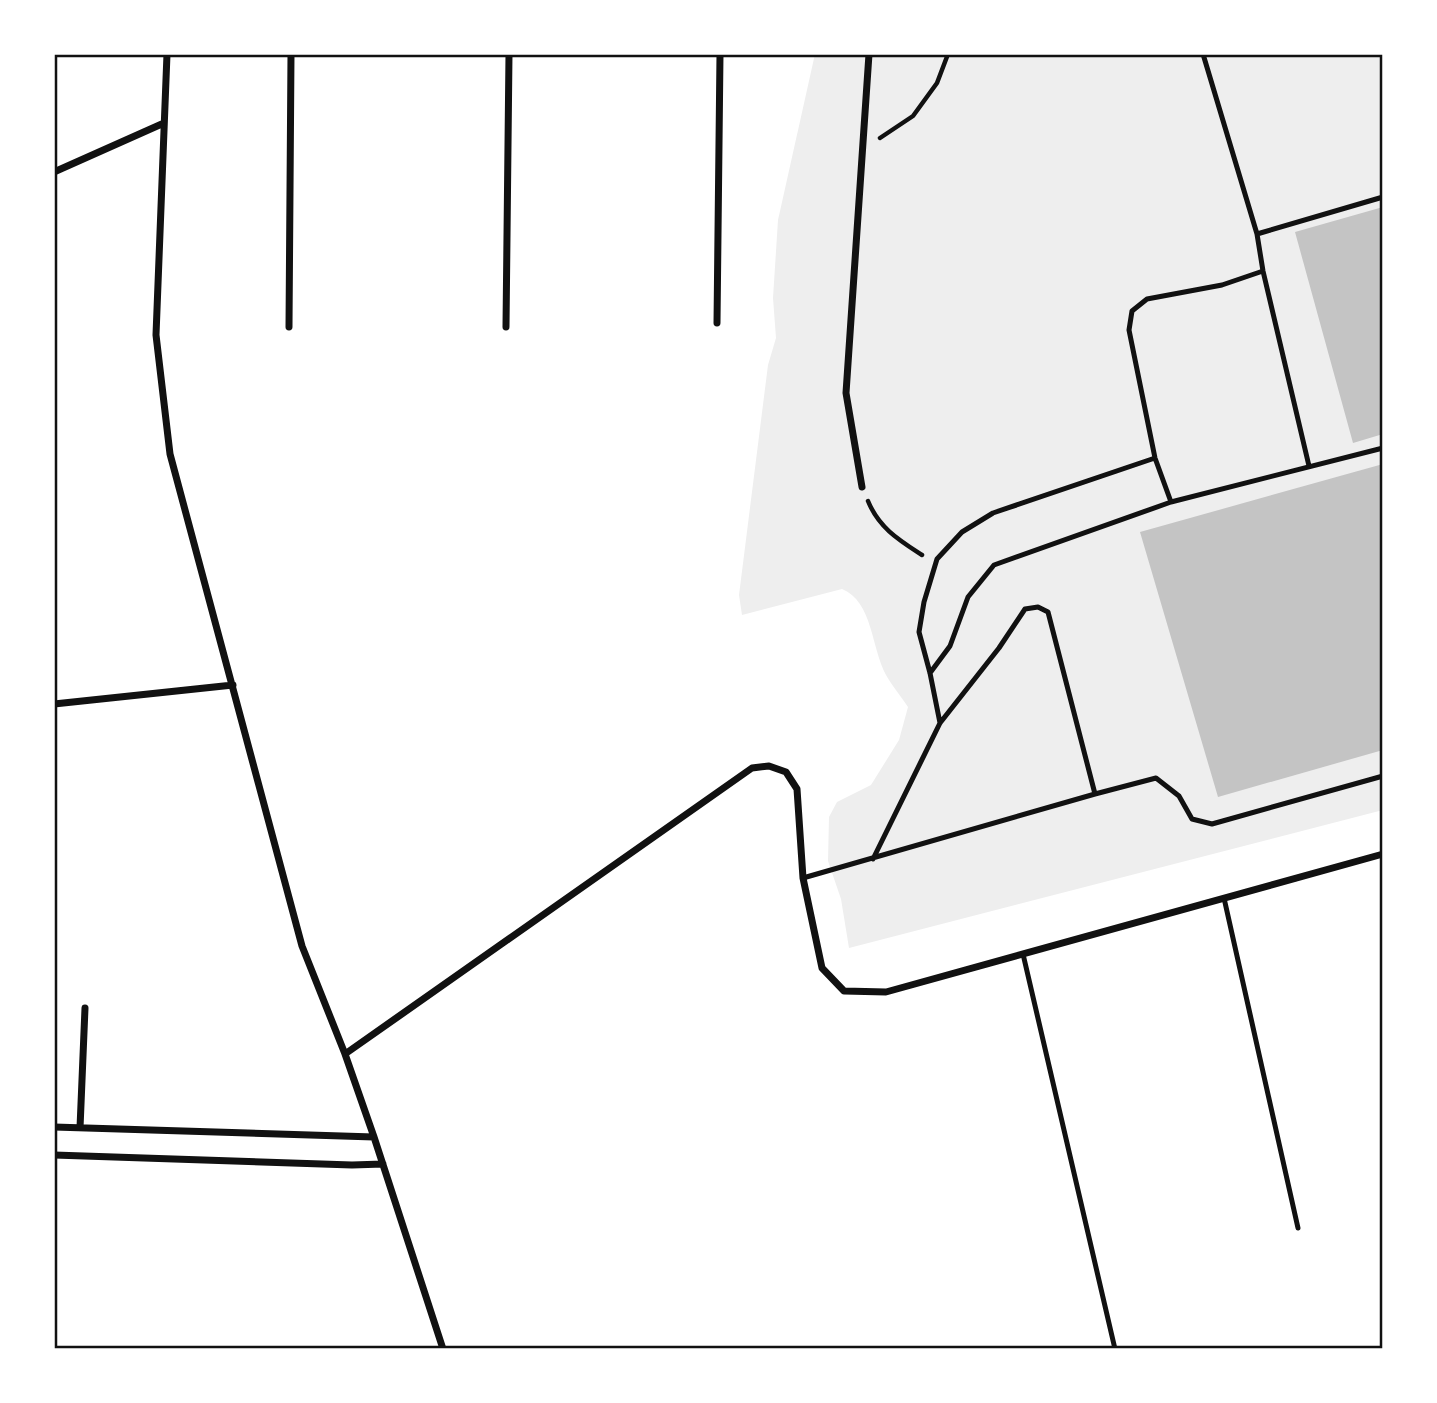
<svg xmlns="http://www.w3.org/2000/svg" width="1437" height="1403" viewBox="0 0 1437 1403" font-family="Raleway,sans-serif">
<style>
.green{fill:#eee}
.building{fill:#c4c4c4}
.lines{fill:none;stroke-linecap:round;stroke-linejoin:round}
.path{stroke:#111;stroke-width:4.5}
.service{stroke:#111;stroke-width:5}
.minor{stroke:#111;stroke-width:7}
.neatline{fill:none;stroke:#111;stroke-width:2.5}
</style>
<rect width="100%" height="100%" fill="#fff"/>
<path class="green" d="M815,54h568v756l-534,138 -8,-49 -13,-38 1,-44 8,-15 34,-17 28,-45 9,-33c-7,-11 -16,-21 -22,-32 -15,-28 -13,-73 -44,-86l-100,26 -3,-20 29,-230 8,-27 -3,-40 5,-78z"/>
<path class="building" d="M1383,207v227l-30,9 -58,-211z
M1383,464v286l-165,47 -78,-265z"/>
<g class="lines">
<path class="path" d="M880,138l33,-22 24,-33 11,-29
M868,501c11,27 31,39 54,54"/>
<path class="service" d="M1203,54l54,180 6,37 46,195
M1257,234l126,-37
M1171,502l-16,-44 -26,-128 3,-19 15,-12 75,-14 41,-14
M930,673l20,-27 18,-49 26,-32 177,-63 212,-54
M940,723l-10,-50 -11,-41 5,-30 13,-43 25,-27 31,-19 162,-55
M1095,794l61,-16 23,18 13,23 20,5 171,-48
M803,878l292,-84 -47,-182 -10,-5 -13,2 -26,39 -59,75 -67,136
M1224,898l74,330
M1023,954l92,395"/>
<path class="minor" d="M167,54l-11,281 14,119 132,492 43,108 29,83 69,212
M54,172l110,-49
M717,323l3,-269
M289,327l2,-273
M506,327l3,-273
M862,487l-16,-94 23,-339
M54,704l179,-19
M345,1054l407,-286 17,-2 17,6 11,17 6,89 19,90 22,23 42,1 497,-138
M54,1127l320,10
M80,1128l5,-120
M54,1155l298,10 31,-1"/>
</g>
<rect width="1437" height="1403" fill="none" stroke="#ffffff" stroke-width="112"/>
<rect x="56" y="56" width="1325" height="1291" class="neatline"/>
</svg>
